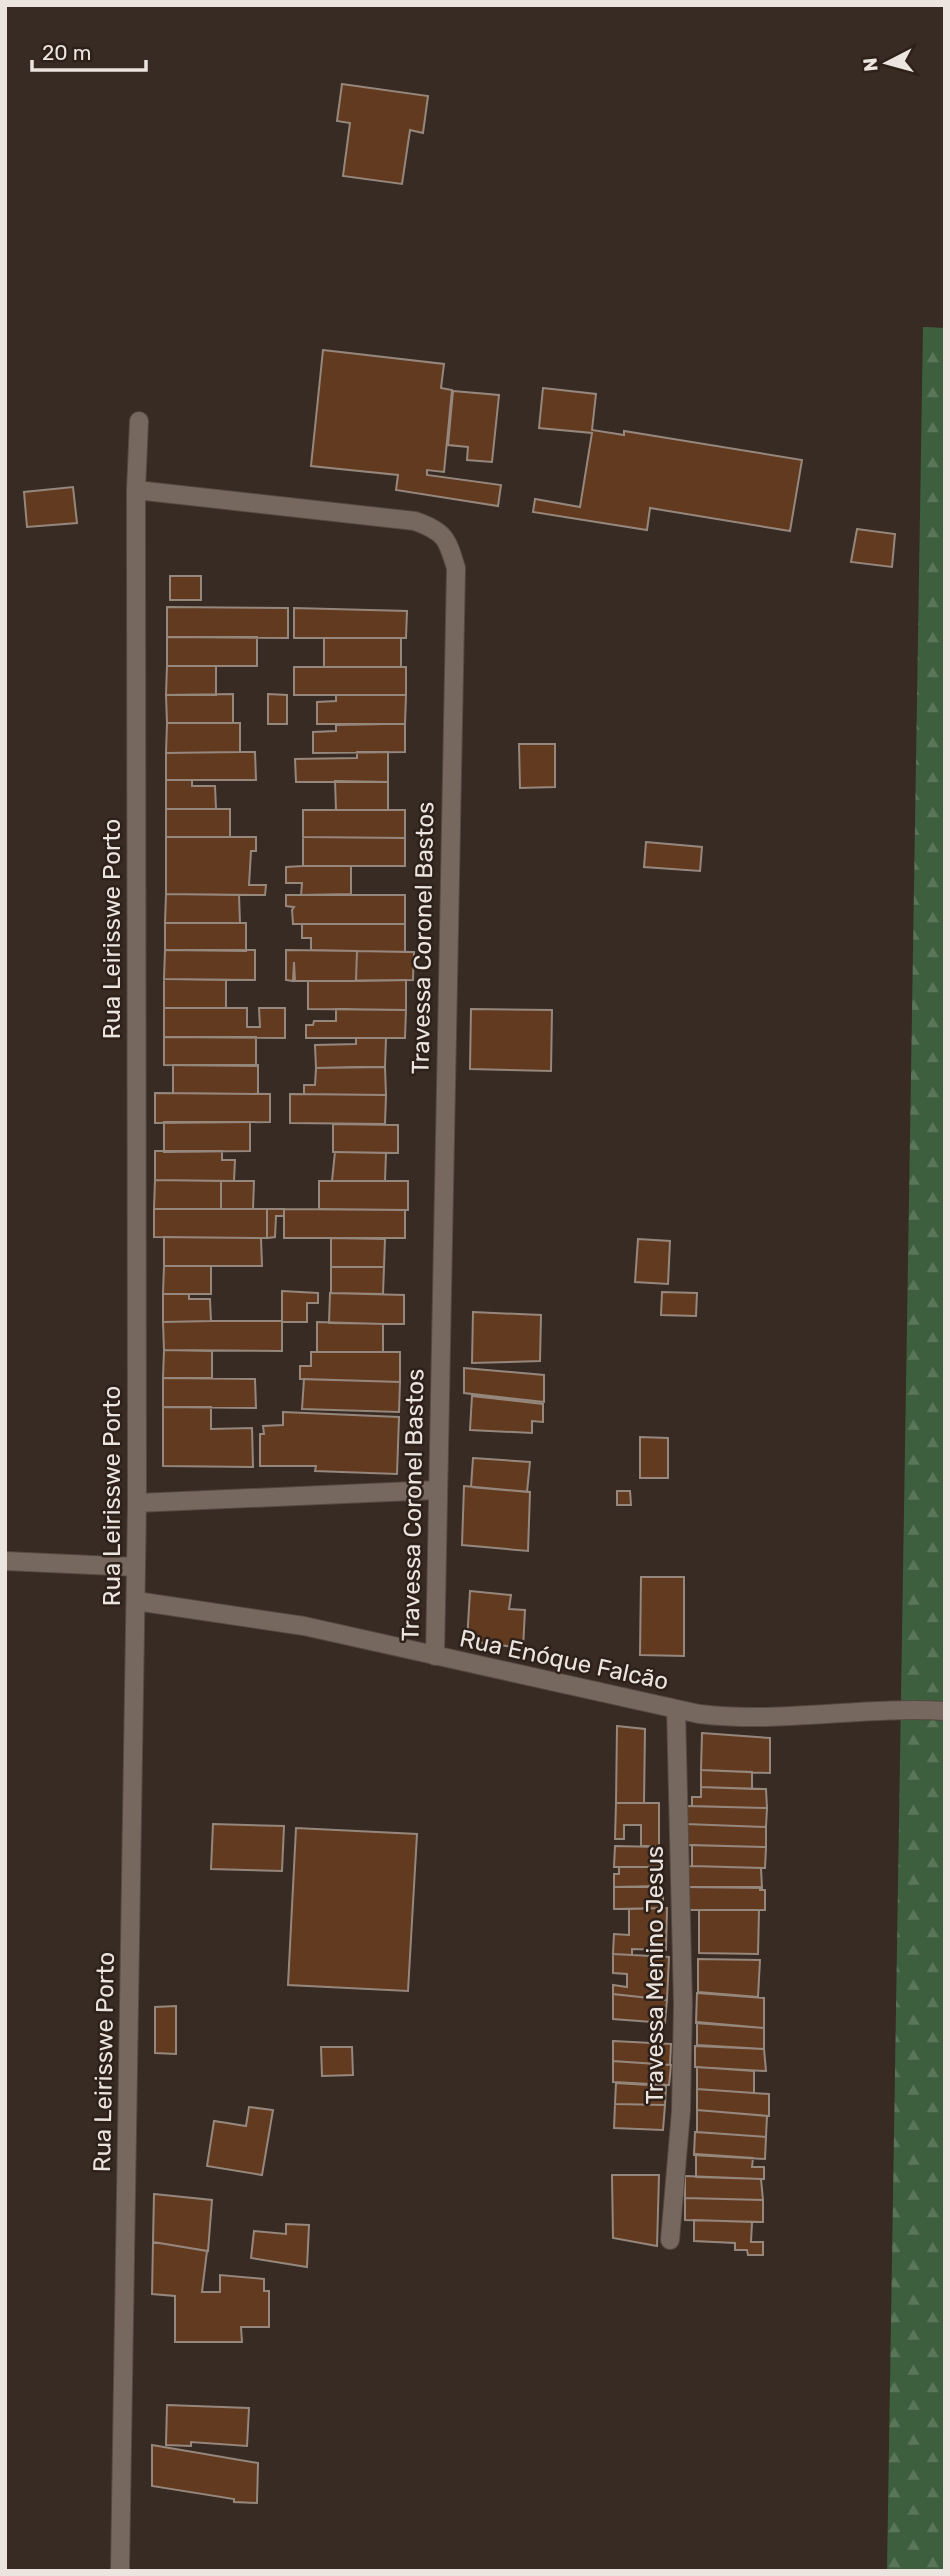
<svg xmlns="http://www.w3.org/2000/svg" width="950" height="2576" viewBox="0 0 950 2576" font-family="Rubik,sans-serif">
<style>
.forest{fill:url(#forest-firs)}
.building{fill:#613a20;stroke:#96877d;stroke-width:2}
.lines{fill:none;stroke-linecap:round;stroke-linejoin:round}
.minor-casing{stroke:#544943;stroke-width:20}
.minor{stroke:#77685f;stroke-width:18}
.labels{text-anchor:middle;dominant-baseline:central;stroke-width:5;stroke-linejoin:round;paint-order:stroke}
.street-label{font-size:24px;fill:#ece4de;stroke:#2d2119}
</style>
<defs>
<pattern id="forest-firs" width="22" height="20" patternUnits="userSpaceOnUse" patternTransform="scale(1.75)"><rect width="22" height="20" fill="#3e5f3d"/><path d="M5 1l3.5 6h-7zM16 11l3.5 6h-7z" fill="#5a7659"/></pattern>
</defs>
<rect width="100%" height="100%" fill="#382b23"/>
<path class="forest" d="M923,327l22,1v2243h-58z"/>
<path class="building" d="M342,84l86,12 -5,37 -13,-3 -8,54 -59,-8 7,-53 -13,-2z
M323,350l121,14 -3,24 11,2 -8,82 -17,-2v5l74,10 -3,21 -102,-16 2,-15 -87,-9z
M543,388l53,6 -4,36 32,5v-4l178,29 -12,71 -140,-23 -3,22 -114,-18 2,-13 45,8 12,-74 -53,-5z
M453,391l46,4 -7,67 -25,-2 1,-13 -20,-2z
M73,487l4,36 -50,4 -3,-35z
M857,529l38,5 -3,33 -41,-5z
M170,576h31v24h-31z
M167,607l121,1v30l-121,-1z
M294,608l113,3 -1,27h-112z
M167,637h90v29h-90z
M324,638h77v29h-77z
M167,666h49v29h-50z
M294,667h112v28h-112z
M233,694v29h-66l-1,-28z
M268,694l19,1v29h-19z
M336,695h70l-1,29h-88v-22l19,-1z
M167,723h73v29l-74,1z
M386,724h19v28l-92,1v-21l23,-1v-6z
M519,744h36v43l-35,1z
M240,752h15l1,28h-90v-27z
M357,752h31v30h-92l-1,-23 62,-1z
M166,780h26v6h23l1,23h-50z
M335,781l53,1v28h-52z
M166,809h64v28h-64z
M303,810h102v28l-102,-1z
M166,837h90v14h-5l-2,34h17l-1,10 -99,-1z
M303,837l102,1v28h-102z
M646,842l56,5 -2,24 -56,-4z
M303,866h48v28l-50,1 1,-12h-16v-16z
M166,894l73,1 1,28h-75z
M286,895h119v29h-112l-1,-14 2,-3 -8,-1z
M165,923h81v28l-81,-1z
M302,924h103v28l-94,-2v-12h-9z
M165,950h90v30l-91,-1z
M286,950l71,1 -1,30h-61l-1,-19 -1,19 -7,-1z
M357,951l57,1 -1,28 -57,1z
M164,979l62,1v28h-62z
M406,980v30l-98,-1v-28z
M164,1008h83v19h13l-1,-19h26v30l-121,-1z
M336,1009l70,1 -1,28h-99v-13h7l1,-4h22z
M471,1009l81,1 -1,61 -81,-2z
M164,1037h92v29l-92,-1z
M356,1038h30l-1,29 -69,1 -1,-23 41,-1z
M173,1065h85v29l-85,-1z
M356,1067h29l1,28 -82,-1v-9h11l1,-17z
M155,1093l115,1v28l-115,1z
M290,1094l96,1 -1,29 -95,-1z
M164,1122h86v29l-86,1z
M333,1124l65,1v28l-65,-1z
M155,1151h67v9h13l-1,21 -79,-1z
M335,1152l51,1 -1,28h-53z
M155,1180l66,1v28h-67z
M221,1181h33l-1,28h-32z
M319,1181h89v29l-89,-1z
M154,1209h113v29l-113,-1z
M267,1209h17v7h-8l-1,21 -8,1z
M284,1209l121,1v28h-121z
M164,1237l97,1 1,28h-98z
M331,1238l54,1 -1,28h-53z
M638,1239l32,2 -2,43 -33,-2z
M164,1266h47v28h-48z
M331,1267h53l-1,27 -52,-1z
M282,1291l36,2v10h-11v19h-25z
M662,1292l35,1 -1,23 -35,-1z
M330,1293l74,2v29l-75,-1z
M163,1294h26v5h21l1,22 -48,1z
M473,1312l68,3 -1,46 -68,2z
M211,1321h71v30l-118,-1 -1,-28z
M317,1322l66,2v28h-66z
M164,1350l48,1v27h-49z
M311,1352h89v30l-100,-3v-13h11z
M464,1368l80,7v27l-80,-9z
M163,1378l92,1 1,29 -93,-1z
M304,1379l96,3 -1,30 -97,-3z
M472,1396l71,8v18l-11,-1v12l-62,-3z
M163,1407h48v22l41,-1 1,39 -90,-1z
M283,1412l116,5 -2,57 -82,-3 1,-5h-56v-32h4l-1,-8 20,-1z
M640,1437l28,1v40h-28z
M473,1458l57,4 -3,30 -56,-5z
M464,1486l66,6 -2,59 -66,-6z
M617,1491h13l1,14h-14z
M641,1577h43v79l-44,-1z
M470,1591l41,4 -2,14 16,1 -2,38 -56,-7z
M617,1726l28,3 -1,74h-28z
M702,1733l68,5v35l-69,-3z
M701,1770l51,2v17l-51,-2z
M701,1787l65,2 1,19 -75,-2v-9h9z
M616,1803h43v44l-18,-1v-21h-17v14h-9z
M686,1806l81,2 -1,19 -80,-3z
M213,1824l71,2 -2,45 -71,-2z
M686,1824l80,3v20l-80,-2z
M296,1828l121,6 -9,157 -120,-6z
M692,1845l74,2 -1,21 -73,-2z
M615,1846l44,1v20h-45z
M692,1866l69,2 1,20 -76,-1v-20z
M619,1867h40l1,19 -46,1v-13h5z
M614,1887h49v21l-49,1z
M686,1887h74v3h5v20h-78z
M667,1908l-1,42 -34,-1v6l-19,-1 1,-20 15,1v-26z
M699,1910h60l-1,44 -59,-1z
M613,1954l56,3 -2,43 -54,-6v-9l14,2v-13l-14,-1z
M698,1959l62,1 -2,37 -60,-5z
M697,1993l67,5v30l-68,-5z
M613,1994l54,6 -2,23 -52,-4z
M176,2006v48l-21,-1v-46z
M697,2022l67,6v21l-67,-4z
M613,2041l58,3 -1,21 -57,-4z
M695,2046l69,3 2,22 -71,-4z
M321,2047h31l1,28 -31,1z
M613,2061l58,4 -2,20 -56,-3z
M697,2067l57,4v22l-57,-4z
M616,2083l50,3 -1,19 -50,-1z
M697,2089l72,5v22l-72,-6z
M615,2104l50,1 -2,25 -49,-2z
M249,2107l24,3 -11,65 -55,-9 7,-45 32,5z
M697,2110l70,6 -1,21 -69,-5z
M695,2132l71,5 -1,22 -71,-4z
M696,2154l57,4 -1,9h12v12l-68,-2z
M612,2175h47l-2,71 -44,-8z
M685,2176l76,3 2,21 -78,-2z
M154,2194l58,6 -4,51 -55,-9z
M685,2198l78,2v22l-78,-2z
M694,2220l58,2 -1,20h12v13h-15l-1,-5h-12v-7l-41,-2z
M286,2224l23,1 -2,42 -56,-9 3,-27 32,3z
M153,2242l54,9 -5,41h18v-17l44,4v12h5v36h-28l1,15h-67v-46l-23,-2z
M167,2405l82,3 -2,38 -56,-4v4l-25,-1z
M152,2445l106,18 -1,40 -23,-1v-3l-82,-13z"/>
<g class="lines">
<defs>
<path id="minor" d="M136,490l279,31c30,11 32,17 41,47l-21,1088
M137,1503l299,-13
M5,1561l131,6
M136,1601l168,25 395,88c81,10 164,-8 246,-3
M670,2240l11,-129 2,-107 -7,-295
M120,2571l17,-1068 -1,-1013 3,-69"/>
</defs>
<use href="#minor" class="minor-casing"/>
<use href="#minor" class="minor"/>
</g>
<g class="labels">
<g class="street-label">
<text transform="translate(112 929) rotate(-90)">Rua Leirisswe Porto</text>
<text transform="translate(423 938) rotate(-89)">Travessa Coronel Bastos</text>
<text transform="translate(112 1496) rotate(-90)">Rua Leirisswe Porto</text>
<text transform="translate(413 1505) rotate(-89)">Travessa Coronel Bastos</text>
<text transform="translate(564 1660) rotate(12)">Rua Enóque Falcão</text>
<text transform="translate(655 1975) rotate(-90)">Travessa Menino Jesus</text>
<text transform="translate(104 2062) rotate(-89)">Rua Leirisswe Porto</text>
</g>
</g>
<rect width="950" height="2576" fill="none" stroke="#ece4de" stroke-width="14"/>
<g transform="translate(887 63) rotate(264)" stroke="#2d2119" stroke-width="5" paint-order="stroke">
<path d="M0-5L12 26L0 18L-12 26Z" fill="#ece4de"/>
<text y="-10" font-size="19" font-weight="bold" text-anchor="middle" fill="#ece4de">N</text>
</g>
<path d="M32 60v10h114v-10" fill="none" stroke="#ece4de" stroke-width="3.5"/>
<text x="42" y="60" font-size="21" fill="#ece4de" stroke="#2d2119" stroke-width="5" paint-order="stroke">20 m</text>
</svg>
